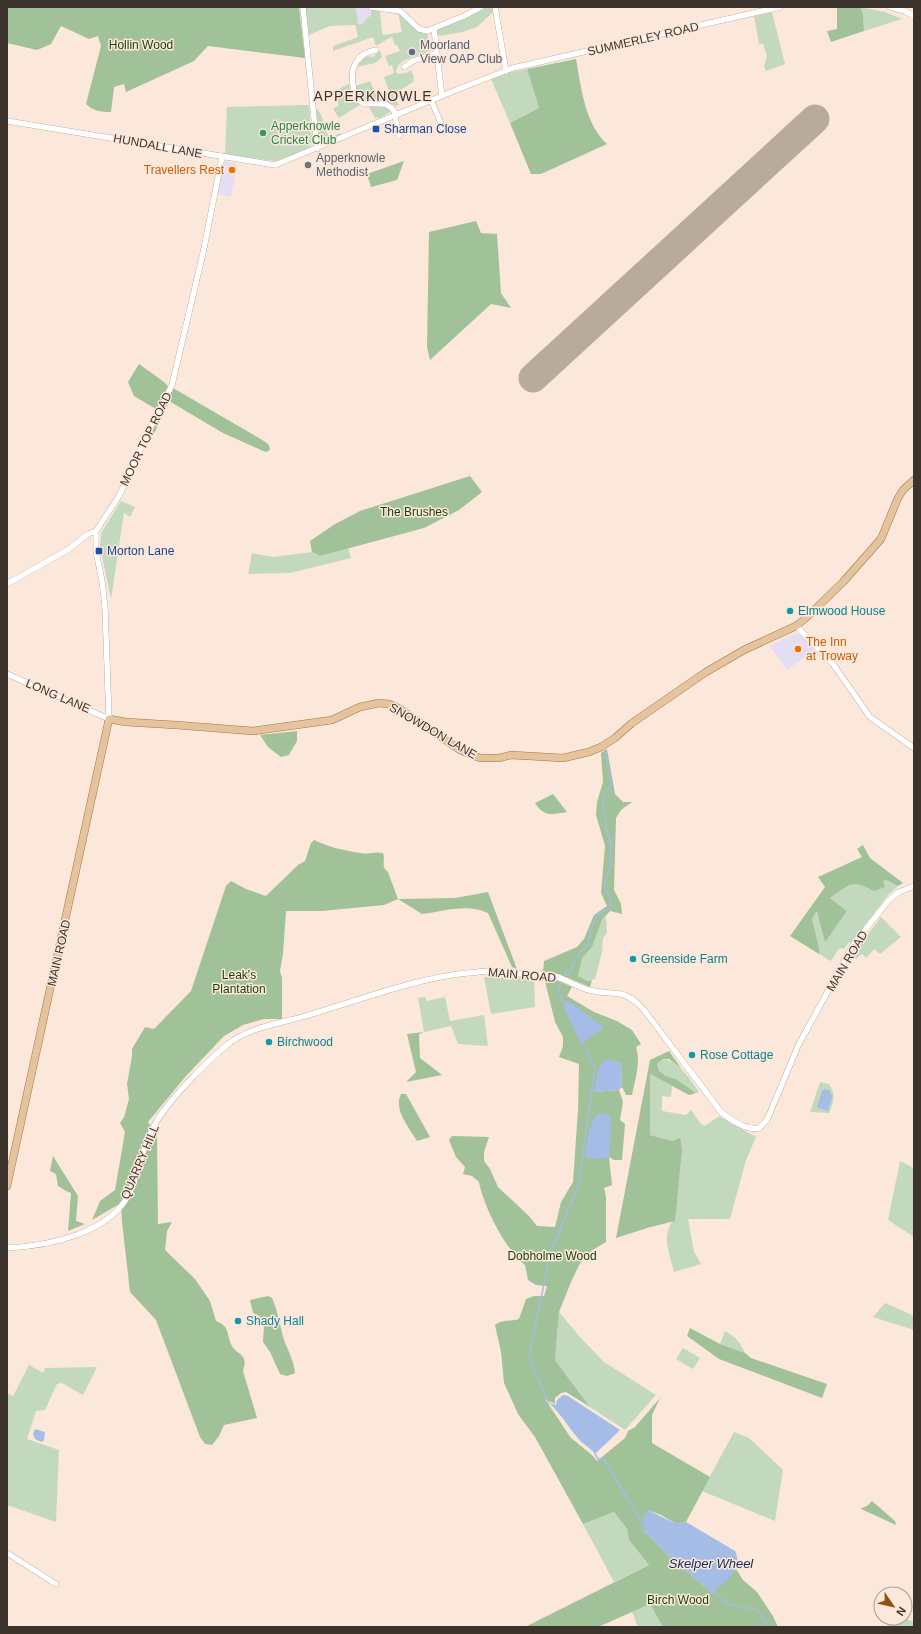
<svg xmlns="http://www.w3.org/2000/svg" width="921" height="1634" viewBox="0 0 921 1634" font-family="Arial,sans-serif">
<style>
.commercial{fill:#e4def4}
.green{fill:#c3d9be}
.forest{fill:#a1c199}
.water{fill:#a4bce6}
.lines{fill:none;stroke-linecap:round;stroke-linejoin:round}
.stream{stroke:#a4bce6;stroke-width:1.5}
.runway{stroke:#b9aa9e;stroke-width:29}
.minor-casing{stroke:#a38c7d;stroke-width:6}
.major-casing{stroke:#9e774b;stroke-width:8}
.minor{stroke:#fff;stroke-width:5.5}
.major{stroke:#e4c39d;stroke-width:7}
.service-dot{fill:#5c6f8a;stroke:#fbe8da;stroke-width:1.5}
.transit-dot{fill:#1a4fb4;stroke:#fbe8da;stroke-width:1.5}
.leisure-dot{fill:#2e9e5b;stroke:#fbe8da;stroke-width:1.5}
.worship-dot{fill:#6b7280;stroke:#fbe8da;stroke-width:1.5}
.food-dot{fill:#e8710a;stroke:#fbe8da;stroke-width:1.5}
.culture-dot{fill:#0f9aa8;stroke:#fbe8da;stroke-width:1.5}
.labels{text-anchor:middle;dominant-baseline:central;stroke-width:3;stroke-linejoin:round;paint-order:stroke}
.street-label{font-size:12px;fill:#3d332d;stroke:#fbe8da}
.park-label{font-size:12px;fill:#143f08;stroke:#fbe8da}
.service-label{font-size:12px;fill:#4e5e75;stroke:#fbe8da;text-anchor:start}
.leisure-label{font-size:12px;fill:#27864d;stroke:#fbe8da;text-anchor:start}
.transit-label{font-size:12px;fill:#164399;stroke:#fbe8da;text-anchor:start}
.worship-label{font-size:12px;fill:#5b616d;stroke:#fbe8da;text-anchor:start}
.food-label{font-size:12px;fill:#c56008;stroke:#fbe8da;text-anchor:end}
.culture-label{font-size:12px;fill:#0d838f;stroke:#fbe8da;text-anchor:start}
.water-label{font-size:13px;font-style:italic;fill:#102b5d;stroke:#fbe8da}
.quarter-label{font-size:14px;letter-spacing:1px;fill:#3d332d;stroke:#fbe8da}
</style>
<rect width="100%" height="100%" fill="#fbe8da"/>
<path class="commercial" d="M356,7l15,2v7l-3,1 -6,7 -4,1z
M224,161l13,3 -6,33 -14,-3z
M795,634h6l19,18 -4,4 -7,-2 -22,16 -18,-24z"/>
<path class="green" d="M305,7h40l2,2 2,-2h7l2,17h4l6,-7 3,-1v-7l9,2 2,22 2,2 18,-3 -4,-19h2l27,20 4,15 -1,2c-11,8 -31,6 -34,22l2,2 8,-1 5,-3 3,7 -1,5 -20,13 6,10 -3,1c-17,-10 -34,4 -41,-20l15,-5 7,16 12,-6 -5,-14 10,-4 -2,-8 -3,1 -4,-10 15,-5 -3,-6h-2l-3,-8c-6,2 -11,7 -16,9l-3,-9 -40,14v-5l25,-9 -3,-12 -25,1 -21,9z
M483,7h11l1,3 -18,17 -14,5 -24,4 -3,-5 1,-2z
M860,7l25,5 17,7 -38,12 -1,-17z
M772,12l13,52 -19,7 -2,-5 3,-10 -4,-12h-4l-5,-28z
M380,50l2,7 -7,6 -18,4 8,-11 8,1z
M527,69l12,39 -29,15 -19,-44 20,-7z
M349,84l3,13 8,8 -21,13 -6,-9 6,-4 -7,-13z
M309,105l3,35 -2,6 -6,5 -29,10 -50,-6 2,-48z
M369,107h16l4,2 1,3 -11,7 -1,-2 -3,1z
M316,108c9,7 6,22 15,30l9,-5 2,2 -18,7 -5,-2z
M121,501l14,6 -5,10 -6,-4 -13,86 -11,-53 1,-13z
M348,548l3,10 -61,15 -42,1 4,-21 21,4 39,-5 8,4z
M886,880l12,6 -9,8 -38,49 -2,-1 -5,7 -3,-1 -3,2 -7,11 -12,-7v-7l-7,-28 6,-9 7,31 22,-30 -17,-13c21,-14 20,-19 44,-7l8,-10z
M606,917l1,16 -4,5 -1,14 -7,27 -7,2 -10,-5v-5l4,-13 10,-11 10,-27z
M881,917l20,20 -21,17 -6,-5 -8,9 -4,-4 -6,5 -4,-4z
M484,977l50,1 1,29 -44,7z
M425,997l2,4 18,-4 5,24 34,-6 4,31 -30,-2 -7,-18 -27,6 -6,-34z
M661,1059c17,0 29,20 38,33l-3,1 -20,-14 -10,-3 -7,-5 -2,-7z
M650,1074l22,12 -1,11 -9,-1v15l24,4 5,-5 10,14 4,2 14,-10 37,21 -10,23 -16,59h-42l6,33 7,12 -27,8c-4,-17 -13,-36 -1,-51v-80l-23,-6z
M820,1082l9,2c7,11 5,17 0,29l-19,-1z
M900,1161l14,7v69l-26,-17z
M885,1303l29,13v14l-41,-13z
M559,1312l20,24 25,26 52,33 -31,35 -35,-23 -35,-47z
M725,1331c10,5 15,11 20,22l-25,-9z
M683,1348l17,10 -7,11 -17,-10z
M29,1365l14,8 2,-5 52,-1 -14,28 -21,-12 -5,1 -12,26 -9,1 -9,28 32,11 -3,72 -49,-17v-112l6,3z
M734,1432l15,6 34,32 -8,51 -73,-30z
M614,1512l13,17 2,11 20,25 -35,17 -31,-58z
M650,1604l13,23h-25l-6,-15z
M892,1618h13l9,4v5h-24l-2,-1z"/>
<path class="forest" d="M7,7h292l6,51 -97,-12 -14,15 -68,31 -2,-8 -10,3 -3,25c-10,0 -18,-1 -25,-8l15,-58 -3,-10 -9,3 -28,-13 -10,18 -14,6 -30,-7z
M837,7h23l3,7 1,17 -33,11 -4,-11 10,-2z
M576,59c5,28 9,65 31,85l-66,30h-10l-21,-51 29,-15 -12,-39z
M404,161l-7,19 -26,7 -4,-13z
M476,221l5,12 16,1 4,59 10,15 -20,-4 -61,56 -3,-13 2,-115z
M139,364l25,18 9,10v-4l91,53 5,4 1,5 -4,2 -5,-2 -38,-17 -54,-32 -15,33 -2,-1 9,-21 -27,-16 -6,-14z
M470,476l12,16 -23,18 -35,18 -104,28 -8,-4 -2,-11 25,-17 25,-13z
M297,731v10l-8,14 -8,2 -13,-10 -8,-12z
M607,749l8,45 8,8h9l-11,8 -5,8 -2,72 7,14 1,10 -12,-3 -8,9 -10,27 -10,11 -4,18 10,5 4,-1 -2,7 -31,-13 -16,-2 1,-11 33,-14 7,-8 10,-24 13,-9 -6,-13 4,-47 -9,-31 1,-13 6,-20 -2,-29z
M553,794l14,18c-15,2 -22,6 -32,-9z
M314,840c15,7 31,11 47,13 8,2 12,-2 22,0 3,8 -3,13 5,19l10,27 57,-1 33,-6 29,77 -5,-2 -24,-54c-21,-10 -44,-2 -66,1l-24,-15 -14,6 -62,6h-36l-3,43 -3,17 2,7v41h-18l-21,6 -19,11 -38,40 -38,46 9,13 1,89 14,-2 -5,9 -2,19 30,29 15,22 6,20c14,6 10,11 15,23 5,12 18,8 12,27l14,47 -33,7 -5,11 -7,9 -7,-1 -5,-7 -44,-117 -26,-28 -8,-70 -1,-19 -29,17 8,-19 15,-11 10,-58 -5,-9 4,-6 5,-18 -2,-15 5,-28v-7l13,-22 9,2 37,-38 35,-105 5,-5 15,8 20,7 32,-31 7,-4 6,-18z
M863,845l7,13 33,25 -5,3 -12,-6 -3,1 2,6 -11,4c-24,-12 -23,-7 -44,7l17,13 -22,31 -8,-31 -5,8 7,28v7l-29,-18 35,-49 -7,-10 44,-20 -5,-8z
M544,977l12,3 16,7 -5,9 27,16 23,9 15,9 9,14 -5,3c5,15 -1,33 -4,48h-6l-4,-8 -1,-24 -25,29 23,-2 4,12 -3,18 5,4 -3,36h-8l-5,-3 3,28 -8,3 2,9v45l-15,9 -12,14 -8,17 -12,30 -4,48 35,47 -24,-15 -5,1 -6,5v6l-10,-5 26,39 21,17 5,6 28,-23 3,-7 7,-4 25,-29 -8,17v28l58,34 -24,45 -10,2 -15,-9 -13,-5 -4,21 26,26 42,36 24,-24 7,11 14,12 16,24 5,11h-115l-13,-23 -52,23h-73l124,-62 -20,-25 -2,-11 -13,-17 -31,12 -48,-87 -17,-23 -14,-31 -3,-31 -6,-27c8,-6 15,-3 24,-6l7,-20 8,-3h10l3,-10 -11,-1 -8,-5 -3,-15c-19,-14 -42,-60 -46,-83l-7,-6 -9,-2 2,-7 -9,-10 -7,-17 3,-4 37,1 -5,15v9l6,8 8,18 31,29 8,10 18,1 6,-25 12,-20 5,-72 1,-46 -20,-7 4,-11v-9l-8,-15z
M424,1032l-5,2 1,24 22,17 -36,7 10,-10 -9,-38z
M669,1051l12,17 -12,-9h-7l-5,5 2,7 7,5 10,3 20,14 -7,2 -39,-21v61l23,6 7,-3 2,11 -7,72 -28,7 -31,10 34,-178z
M401,1094h5l24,43 -13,4c-8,-14 -24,-31 -16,-47z
M53,1156l25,40 -2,25 9,3 -17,7 3,-38 -5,-2 -8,-5 -2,-12 -6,-3z
M268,1296l4,2c6,13 8,28 12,42 4,11 10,21 11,33l-8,3 -7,-2 -10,-22 -7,-10 1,-17 -5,-9 -6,-3 -3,-13z
M690,1328l30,16 25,9 6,5 76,26 -5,14 -103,-39 -32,-23z
M872,1501l23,20 1,4 -35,-16 1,-1 5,-2z"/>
<path class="water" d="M568,1001l36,26 -23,17 -16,-33 -2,-4 2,-5z
M606,1059l15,4 1,24 -3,3 -23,2 -2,-2c2,-8 4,-26 12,-31z
M825,1089l5,2 2,6 -4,14 -11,-4 5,-16z
M603,1112l5,3 3,3 -2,39 -9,2 -13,-1 -2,-3c3,-14 3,-39 18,-43z
M563,1395l5,1 52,34 -25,24c-5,-7 -13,-10 -18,-17 -11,-13 -16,-23 -28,-34l7,2 1,-5z
M35,1429l10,3 -1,8 -2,2 -7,-3 -2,-5z
M648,1510l28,14 10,-2 49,29c9,19 -10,30 -23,42l-42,-36 -26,-26 -1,-13z"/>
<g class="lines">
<path class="stream" d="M563,977l7,-4 6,-16 12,-12 3,-17 6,-13 8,-5h7l-2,-13 -5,-9v-6l6,-18v-19l-6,-21 1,-7 -3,-10 1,-10 7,-13 -6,-33
M561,980l-2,13 6,13
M549,1403l-20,-45 21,-104 29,-70 16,-116 -13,-26
M595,1454l3,5h6l41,69
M712,1590l16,14 30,6 11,17"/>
<path class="runway" d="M533,378l282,-259"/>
<defs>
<path id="minor" d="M303,7l14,142
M371,7l29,4 19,18 8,2 37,-15 17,-9
M495,7l11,64
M890,7l15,4 9,5
M434,29l8,67
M376,50c-19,3 -26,17 -23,35 1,8 3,14 10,18 14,2 27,-3 33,12
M404,67l9,-6 24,-8
M431,100l12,28
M395,116l4,20
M7,121l268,44 186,-77 52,-20 267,-61
M7,584l62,-35 19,-15 8,-3
M796,626l37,38 37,53 44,31
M7,674l102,45 -4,-112 -3,-26 -6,-30v-20l23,-35 34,-74 19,-37 31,-132 19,-96
M7,1248c40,-2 104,-14 123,-56 9,-22 13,-47 25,-68 13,-23 50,-61 72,-79 23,-19 57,-22 85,-31 51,-15 101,-35 155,-41 7,0 15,-2 22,-2 12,0 23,2 35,3 10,0 20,0 30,2 12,3 23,11 35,14 28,7 33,-4 55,20l77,102c10,8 25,19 38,16l8,-8 31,-74 55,-101 36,-45 10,-8 15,-6
M7,1553l49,31"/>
<path id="major" d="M7,1186l102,-467 17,3 50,3 77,6 79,-11 28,-13 19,-4 10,1 11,5 60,41 20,8h19l12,-3 52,3 26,-6 12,-5 14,-9 17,-15 74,-51 38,-22 52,-24 11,-9 36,-35 38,-43 17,-41 5,-8 11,-10"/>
</defs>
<use href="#minor" class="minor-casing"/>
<use href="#major" class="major-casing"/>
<use href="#minor" class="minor"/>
<use href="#major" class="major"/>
</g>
<circle class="service-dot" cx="412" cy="52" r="4"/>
<g class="transit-dot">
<rect x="372" y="125" width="8" height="8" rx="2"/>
<rect x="95" y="547" width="8" height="8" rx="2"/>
</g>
<circle class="leisure-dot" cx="263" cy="133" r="4"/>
<circle class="worship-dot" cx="308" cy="165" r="4"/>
<g class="food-dot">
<circle cx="232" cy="170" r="4"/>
<circle cx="798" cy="649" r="4"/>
</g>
<g class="culture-dot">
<circle cx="790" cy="611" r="4"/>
<circle cx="633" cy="959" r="4"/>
<circle cx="269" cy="1042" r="4"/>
<circle cx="692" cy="1055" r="4"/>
<circle cx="238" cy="1321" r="4"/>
</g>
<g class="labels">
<g class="street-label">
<text transform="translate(643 39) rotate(-13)">SUMMERLEY ROAD</text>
<text transform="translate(158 146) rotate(10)">HUNDALL LANE</text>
<text transform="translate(146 439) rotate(-64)">MOOR TOP ROAD</text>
<text transform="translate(58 696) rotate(23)">LONG LANE</text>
<text transform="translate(433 731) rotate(30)">SNOWDON LANE</text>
<text transform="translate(59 953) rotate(-77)">MAIN ROAD</text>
<text transform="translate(847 961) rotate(-59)">MAIN ROAD</text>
<text transform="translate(522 975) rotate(5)">MAIN ROAD</text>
<text transform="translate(140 1162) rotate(-67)">QUARRY HILL</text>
</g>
<g class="park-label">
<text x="141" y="45">Hollin Wood</text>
<text x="414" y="512">The Brushes</text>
<text x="239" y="975">Leak's<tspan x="239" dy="14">Plantation</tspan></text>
<text x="552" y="1256">Dobholme Wood</text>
<text x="678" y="1600">Birch Wood</text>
</g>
<g class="service-label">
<text x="420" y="45">Moorland<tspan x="420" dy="14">View OAP Club</tspan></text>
</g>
<g class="leisure-label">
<text x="271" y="126">Apperknowle<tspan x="271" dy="14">Cricket Club</tspan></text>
</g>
<g class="transit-label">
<text x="384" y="129">Sharman Close</text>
<text x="107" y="551">Morton Lane</text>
</g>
<g class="worship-label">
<text x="316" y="158">Apperknowle<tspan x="316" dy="14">Methodist</tspan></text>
</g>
<g class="food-label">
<text x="224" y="170">Travellers Rest</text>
<text x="806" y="642" text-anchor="start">The Inn<tspan x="806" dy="14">at Troway</tspan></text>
</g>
<g class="culture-label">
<text x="798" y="611">Elmwood House</text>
<text x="641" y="959">Greenside Farm</text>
<text x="277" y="1042">Birchwood</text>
<text x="700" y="1055">Rose Cottage</text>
<text x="246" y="1321">Shady Hall</text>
</g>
<g class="water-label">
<text x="711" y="1563">Skelper Wheel</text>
</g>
<g class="quarter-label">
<text x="373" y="96">APPERKNOWLE</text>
</g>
</g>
<rect width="921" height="1634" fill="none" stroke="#3d332d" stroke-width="16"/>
<g transform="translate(893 1606) rotate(124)"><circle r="19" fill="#fbe8da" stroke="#afa095"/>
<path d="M0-3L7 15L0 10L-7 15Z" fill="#8e5211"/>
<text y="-6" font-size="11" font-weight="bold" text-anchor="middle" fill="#3d332d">N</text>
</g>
</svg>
